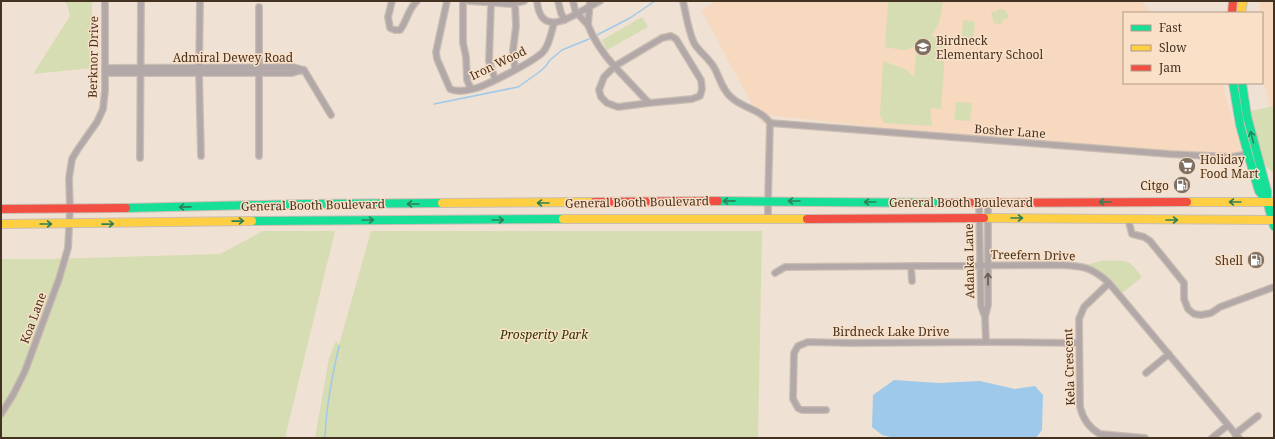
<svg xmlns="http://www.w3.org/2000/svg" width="1275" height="439" viewBox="0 0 1275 439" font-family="'Noto Serif',serif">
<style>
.built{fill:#f6d9bf}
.green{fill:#d7ddb2}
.water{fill:#9fc9ea}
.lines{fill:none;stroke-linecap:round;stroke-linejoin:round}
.stream{stroke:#9fc9ea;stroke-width:1.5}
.street-casing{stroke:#cabeb3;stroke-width:8}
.fast-casing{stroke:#cabeb3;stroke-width:10}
.slow-casing{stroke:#cabeb3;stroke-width:10}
.jam-casing{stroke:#cabeb3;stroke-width:10}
.street{stroke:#b2a8a8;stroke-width:5.5}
.fast{stroke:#16e098;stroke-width:8}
.slow{stroke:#ffcf43;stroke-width:8}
.jam{stroke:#f24e42;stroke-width:8}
.oneway{stroke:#2f8057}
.oneway2{stroke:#6a5b50}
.labels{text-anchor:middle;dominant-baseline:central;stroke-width:3;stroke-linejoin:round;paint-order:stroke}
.poi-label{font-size:12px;fill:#433221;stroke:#fbe0c8;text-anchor:start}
.street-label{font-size:12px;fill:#433221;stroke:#fbe0c8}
.park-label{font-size:12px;font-style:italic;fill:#293700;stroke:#fbe0c8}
</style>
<rect width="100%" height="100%" fill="#efe1d4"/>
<path class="built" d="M717,1h424l11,12h-28v70h100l1,10 19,68 -147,-10 -331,-36 -1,9 -3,-1 -61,-113z
M1260,1h14v105l-4,1 -8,-33v-61h-3z"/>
<path class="green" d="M63,1h29v67l-59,6 37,-58 -3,-12z
M888,1h55c-1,13 -4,26 -12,35l15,2 -5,71 -11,-1 2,18 -48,-3 -4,-8 3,-54 22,8 9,8 3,-30 -14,3 -18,-3z
M998,9l7,1 3,5v3l-5,1 -1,4 -3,1 -5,-1 -3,-10 1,-1h4z
M642,17l6,10 -41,23 -5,-10z
M963,20l12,2 -2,24 -12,-1z
M956,102l16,1 -2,18 -16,-1z
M1274,106v68l-11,-11 -12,-52z
M263,231h72l-50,207h-284v-179h48l171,-5z
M371,231h391l-4,207h-443l14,-80 7,-17 3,4z
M1100,261c9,0 24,-2 31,3 4,3 8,9 11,13l-20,16c-11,-13 -19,-24 -35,-28z"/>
<path class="water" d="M894,380l45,3 41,-2 35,8 20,-3 8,9 -1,35 -6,8h-141l-13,-3 -10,-8 1,-32z"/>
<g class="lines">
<path class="stream" d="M597,35l33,-17 25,-17
M434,104l84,-17 20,-14 8,-7 3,-5 13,-11 27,-11
M325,438c1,-31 7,-62 14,-92"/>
<defs>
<path id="street" d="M200,1l-1,72 2,83
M392,1l-4,16 2,11 5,2h5c7,-9 8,-21 17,-29
M447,1l-11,51 1,7 13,30c8,4 19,1 27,-1 14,-5 56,-26 66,-36 7,-8 8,-19 11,-29
M463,1v42l3,14 1,23 4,9
M469,1l42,3 13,-3
M537,1c4,43 43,9 63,0
M558,1l3,12 4,7
M573,1l3,13
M683,1c3,13 5,29 11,42 6,10 16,16 21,26 5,10 8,22 17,29 11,10 30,12 38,25l-2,78v18
M491,3l-2,58 6,18
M259,7v149
M577,13l11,12 2,-24
M588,25c6,16 17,31 28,43l33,35 43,-4 8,-3 2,-7 -1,-9 -25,-41 -5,-3 -9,2 -47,28 -11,11 -5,13 2,7 6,6 11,4 31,-4
M105,68l188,-1 11,3
M515,69l-2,-19 3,-24 -1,-23
M304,70l27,45
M105,73h187l10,-3
M770,123l399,31 63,3 16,-3
M140,158l1,-157
M979,202l2,104 4,11 1,25
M1128,219l4,15 12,3 6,4 34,42v16l4,10 6,5 7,1 10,-2 9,-6 54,-20
M911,266l1,15
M775,273l10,-6 275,-2c23,1 32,2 49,18l130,155
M1109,283l-25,24 -5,12 1,88c3,12 9,21 20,27l45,4
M985,317l3,-12v-102
M1146,373l23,-19
M826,410h-24l-4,-2 -5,-9 1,-46 4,-7 10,-4 43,1 135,-1 93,1
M1,414l12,-19 12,-24 34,-92 9,-31 2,-39 -1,-31 3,-19 6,-10 19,-27 6,-13 2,-18v-90
M1235,434l23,-18
M1212,438l16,-13"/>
<path id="fast" d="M1233,83l7,42 8,29 11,37 8,10
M1242,83l5,33 20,75v10l7,25
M718,201l225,2
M126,208l180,-4 136,-1
M252,221l311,-2"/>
<path id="slow" d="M1241,13l2,-12
M1187,202h87
M442,203l152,-1
M984,218l290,2
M563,219h244
M1,224l251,-3"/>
<path id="jam" d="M1232,13l1,-12
M594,202l124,-1
M943,203l244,-1
M1,209l125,-1
M807,219l177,-1"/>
</defs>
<use href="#street" class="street-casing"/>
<use href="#fast" class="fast-casing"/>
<use href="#slow" class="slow-casing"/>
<use href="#jam" class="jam-casing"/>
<use href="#street" class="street"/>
<use href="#fast" class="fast"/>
<use href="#slow" class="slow"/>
<use href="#jam" class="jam"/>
</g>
<defs><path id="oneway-shaft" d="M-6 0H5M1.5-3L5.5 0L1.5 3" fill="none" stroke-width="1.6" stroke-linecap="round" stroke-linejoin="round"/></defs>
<g class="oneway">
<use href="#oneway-shaft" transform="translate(1252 137) rotate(-104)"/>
<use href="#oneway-shaft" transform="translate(729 201) rotate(179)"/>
<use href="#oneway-shaft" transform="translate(794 201) rotate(-180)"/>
<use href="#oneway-shaft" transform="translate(870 202) rotate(-180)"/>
<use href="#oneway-shaft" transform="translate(1105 202) rotate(180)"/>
<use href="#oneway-shaft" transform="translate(1235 202) rotate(180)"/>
<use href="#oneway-shaft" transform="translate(543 203) rotate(180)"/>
<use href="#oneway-shaft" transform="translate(413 204) rotate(180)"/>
<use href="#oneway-shaft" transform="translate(185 207) rotate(179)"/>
<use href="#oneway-shaft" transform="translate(1017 218)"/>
<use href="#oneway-shaft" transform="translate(368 220)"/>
<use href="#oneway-shaft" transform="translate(498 220)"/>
<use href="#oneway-shaft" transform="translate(1172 220)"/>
<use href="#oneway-shaft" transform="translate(238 221) rotate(-1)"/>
<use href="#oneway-shaft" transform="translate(46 224)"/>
<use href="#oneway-shaft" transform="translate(108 224) rotate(-1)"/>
</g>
<use class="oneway2" href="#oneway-shaft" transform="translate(988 279) rotate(-91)"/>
<defs>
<symbol id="school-disc" viewBox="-11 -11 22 22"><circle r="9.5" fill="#7f6f60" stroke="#fbe0c8"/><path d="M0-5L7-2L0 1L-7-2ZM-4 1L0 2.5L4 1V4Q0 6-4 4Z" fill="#fff"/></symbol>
<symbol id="supermarket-disc" viewBox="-11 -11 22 22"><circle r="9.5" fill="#7f6f60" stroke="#fbe0c8"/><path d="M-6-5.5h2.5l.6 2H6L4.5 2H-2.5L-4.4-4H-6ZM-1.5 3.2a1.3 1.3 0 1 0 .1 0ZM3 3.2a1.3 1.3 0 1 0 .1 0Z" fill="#fff"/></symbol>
<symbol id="fuel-disc" viewBox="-11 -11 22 22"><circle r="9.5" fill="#7f6f60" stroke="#fbe0c8"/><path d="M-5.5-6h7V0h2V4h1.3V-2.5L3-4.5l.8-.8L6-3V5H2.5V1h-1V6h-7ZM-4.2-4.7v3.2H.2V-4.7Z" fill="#fff"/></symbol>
</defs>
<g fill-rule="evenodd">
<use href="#school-disc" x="913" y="37" width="20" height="20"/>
<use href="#supermarket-disc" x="1177" y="156" width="20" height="20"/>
<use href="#fuel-disc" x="1172" y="175" width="20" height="20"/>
<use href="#fuel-disc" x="1246" y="250" width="20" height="20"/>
</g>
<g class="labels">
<g class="poi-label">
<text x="936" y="40">Birdneck<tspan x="936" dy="14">Elementary School</tspan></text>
<text x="1200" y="159">Holiday<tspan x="1200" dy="14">Food Mart</tspan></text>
<text x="1169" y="185" text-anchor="end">Citgo</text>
<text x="1243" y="260" text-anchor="end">Shell</text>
</g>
<g class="street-label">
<text transform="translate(93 57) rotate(-89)">Berknor Drive</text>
<text x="233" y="57">Admiral Dewey Road</text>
<text transform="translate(498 63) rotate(-26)">Iron Wood</text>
<text transform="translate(1010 131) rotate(4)">Bosher Lane</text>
<text transform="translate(637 202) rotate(-1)">General Booth Boulevard</text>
<text x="961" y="202">General Booth Boulevard</text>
<text transform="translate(313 205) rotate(-1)">General Booth Boulevard</text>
<text transform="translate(1033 255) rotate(1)">Treefern Drive</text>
<text transform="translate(969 261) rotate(-91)">Adanka Lane</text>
<text transform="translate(33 318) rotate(-70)">Koa Lane</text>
<text x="891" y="331">Birdneck Lake Drive</text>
<text transform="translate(1069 367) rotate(-92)">Kela Crescent</text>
</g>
<g class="park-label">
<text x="544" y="334">Prosperity Park</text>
</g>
</g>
<rect width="1275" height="439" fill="none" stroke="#433221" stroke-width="4"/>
<rect x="1123" y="12" width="140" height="72" fill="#fbe0c8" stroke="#b19a85"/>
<rect x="1131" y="25" width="20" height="6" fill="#16e098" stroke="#b19a85"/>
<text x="1159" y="32" font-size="12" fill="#433221">Fast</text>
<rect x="1131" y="45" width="20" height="6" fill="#ffcf43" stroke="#b19a85"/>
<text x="1159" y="52" font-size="12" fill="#433221">Slow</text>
<rect x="1131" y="65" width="20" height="6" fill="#f24e42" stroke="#b19a85"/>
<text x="1159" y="72" font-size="12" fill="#433221">Jam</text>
</svg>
